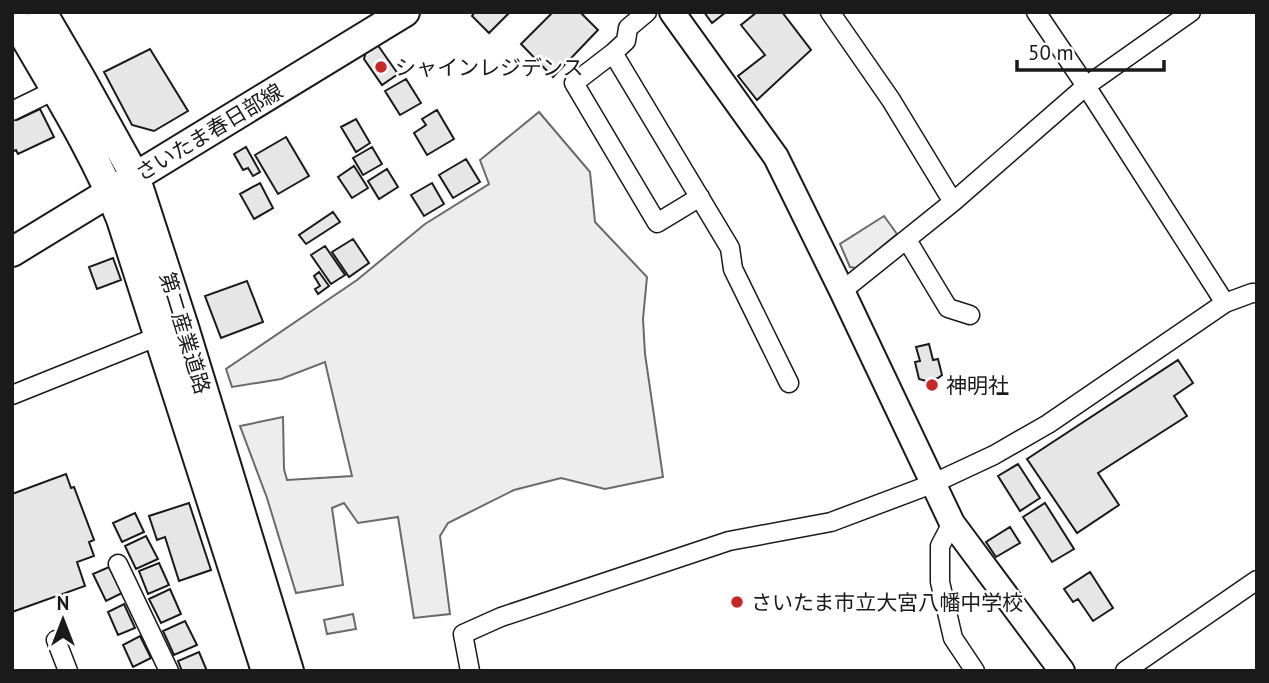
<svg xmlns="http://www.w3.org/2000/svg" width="1269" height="683" viewBox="0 0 1269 683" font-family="'PT Sans','Noto Sans JP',sans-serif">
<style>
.green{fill:#ededed;stroke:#6a6a6a;stroke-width:2}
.building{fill:#e6e6e6;stroke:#1a1a1a;stroke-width:2}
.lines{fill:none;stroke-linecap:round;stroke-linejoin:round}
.street-casing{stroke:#1a1a1a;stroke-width:21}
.secondary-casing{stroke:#1a1a1a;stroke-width:28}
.primary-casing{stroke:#1a1a1a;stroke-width:32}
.street{stroke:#fff;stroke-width:18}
.secondary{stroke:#fff;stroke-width:24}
.primary{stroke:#fff;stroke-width:28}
.poi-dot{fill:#c62828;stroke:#fff;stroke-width:2.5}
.labels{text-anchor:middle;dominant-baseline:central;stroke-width:5;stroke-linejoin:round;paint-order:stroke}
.poi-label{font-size:21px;fill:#1a1a1a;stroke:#fff;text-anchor:start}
.street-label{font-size:21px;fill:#1a1a1a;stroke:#fff}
</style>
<rect width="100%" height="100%" fill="#fff"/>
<path class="green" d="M539,112l51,60 5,50 52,55 -4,42 2,35 18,123 -58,12 -44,-11 -47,12 -66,33 -8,13 10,78 -36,4 -16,-101 -40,6 -14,-20 -12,5 11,77 -47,8 -29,-95 -27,-72 43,-9 1,52 3,11 65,-4 -27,-114 -44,17 -49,8 -6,-18 131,-89 68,-56 64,-40 -9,-24z
M884,216l13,18 -41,34 -6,-1 -10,-23z
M353,614l3,15 -29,5 -3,-14z"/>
<path class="building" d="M475,12h35l-21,21 -17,-17z
M553,12h27l18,18 -45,47 -32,-33z
M704,12h22l-14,11z
M757,12h25l29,38 -54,50 -19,-24 27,-21 -24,-30z
M377,44l21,30 -16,11 -18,-26 2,-8z
M150,49l38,62 -34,20 -22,-6 -28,-53z
M406,79l15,24 -21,12 -15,-24z
M40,109l14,28 -36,17 -2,-4 -4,2v-35l3,-1 2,4z
M437,110l17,29 -27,16 -13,-22 12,-8 -4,-6z
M356,119l14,24 -14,9 -15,-25z
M286,137l23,39 -31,18 -23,-39z
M246,147l14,25 -7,4 -5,-8 -5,2 -9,-16z
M372,147l10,17 -19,11 -10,-17z
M466,159l14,23 -27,16 -14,-23z
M354,166l14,22 -16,10 -14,-21z
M387,169l11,18 -19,12 -11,-18z
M260,183l13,25 -19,11 -14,-25z
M432,183l12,21 -20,12 -13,-21z
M333,212l7,10 -34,22 -7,-9z
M353,239l16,24 -20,14 -17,-25z
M325,246l20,29 -14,9 -20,-29z
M113,258l8,22 -24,9 -8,-22z
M319,272l10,14 -11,8 -3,-5 5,-3 -6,-10z
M247,281l16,41 -42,16 -16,-42z
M929,344l4,16 5,-1 4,16 -4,3 -12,3 -7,-2 -4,-17 5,-1 -4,-14z
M1178,360l15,23 -19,13 13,20 -89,57 21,32 -42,28 -50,-74z
M1018,464l22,34 -20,13 -22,-35z
M66,474l5,14 3,-1 20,53 -5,2 5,14 -17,6 8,24 -73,26v-118z
M189,503l22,67 -32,11 -14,-44 -8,3 -8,-24z
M1045,503l29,46 -22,13 -29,-45z
M135,513l9,19 -22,10 -9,-19z
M1010,527l10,16 -24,14 -10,-15z
M146,536l12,23 -22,10 -11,-23z
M159,563l10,22 -21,9 -9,-23z
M109,567l13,26 -16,8 -13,-27z
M1090,572l23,36 -20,13 -15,-22 -5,3 -9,-13z
M170,589l11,25 -20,9 -12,-24z
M124,604l11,24 -17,7 -10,-23z
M185,621l12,24 -23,10 -11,-24z
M140,636l11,22 -18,9 -10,-22z
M199,652l8,19h-25l-4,-10z"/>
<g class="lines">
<defs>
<path id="street" d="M647,12l-19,16 -2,13 -13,12 -39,30 83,140 43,-26
M830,12l61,88 62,102
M1036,12l50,74 139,217
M613,53l117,195 3,21 56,114
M12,111l43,-21
M907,240l41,68 22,7
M842,291l111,-89 133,-116 105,-74
M12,395l147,-59
M952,523l-12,23v36l13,56 22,33
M118,564l51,107
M56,640l12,31
M470,671l-7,-37 38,-17 228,-76 102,-19 101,-38 62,-29 54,-31 177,-121 27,-10h5
M1125,671l132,-91"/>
<path id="secondary" d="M672,12l104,145 66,134 110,232 110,148"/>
<path id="primary" d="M42,12l38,65 55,99 49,151 105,344
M12,15c38,67 81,133 109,204l145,452
M12,252l393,-240"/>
</defs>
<use href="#street" class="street-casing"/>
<use href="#secondary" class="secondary-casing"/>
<use href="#primary" class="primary-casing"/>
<use href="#street" class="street"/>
<use href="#secondary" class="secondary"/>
<use href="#primary" class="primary"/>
</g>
<g class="poi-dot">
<circle cx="381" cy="67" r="7"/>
<circle cx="932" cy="385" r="7"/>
<circle cx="737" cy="602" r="7"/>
</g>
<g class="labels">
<g class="poi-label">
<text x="395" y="67">シャインレジデンス</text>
<text x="946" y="385">神明社</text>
<text x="751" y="602">さいたま市立大宮八幡中学校</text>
</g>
<g class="street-label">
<text transform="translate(209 132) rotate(-31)">さいたま春日部線</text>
<text transform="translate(185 333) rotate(73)">第二産業道路</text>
</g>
</g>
<rect width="1269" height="683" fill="none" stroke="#1a1a1a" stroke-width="28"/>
<g transform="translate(63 620)" stroke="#ffffff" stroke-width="5" paint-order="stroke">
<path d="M0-5L12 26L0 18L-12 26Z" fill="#1a1a1a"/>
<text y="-10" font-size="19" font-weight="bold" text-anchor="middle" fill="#1a1a1a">N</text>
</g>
<path d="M1017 60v10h147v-10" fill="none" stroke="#1a1a1a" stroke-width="3.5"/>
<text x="1028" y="60" font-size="21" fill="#1a1a1a" stroke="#ffffff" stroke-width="5" paint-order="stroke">50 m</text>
</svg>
